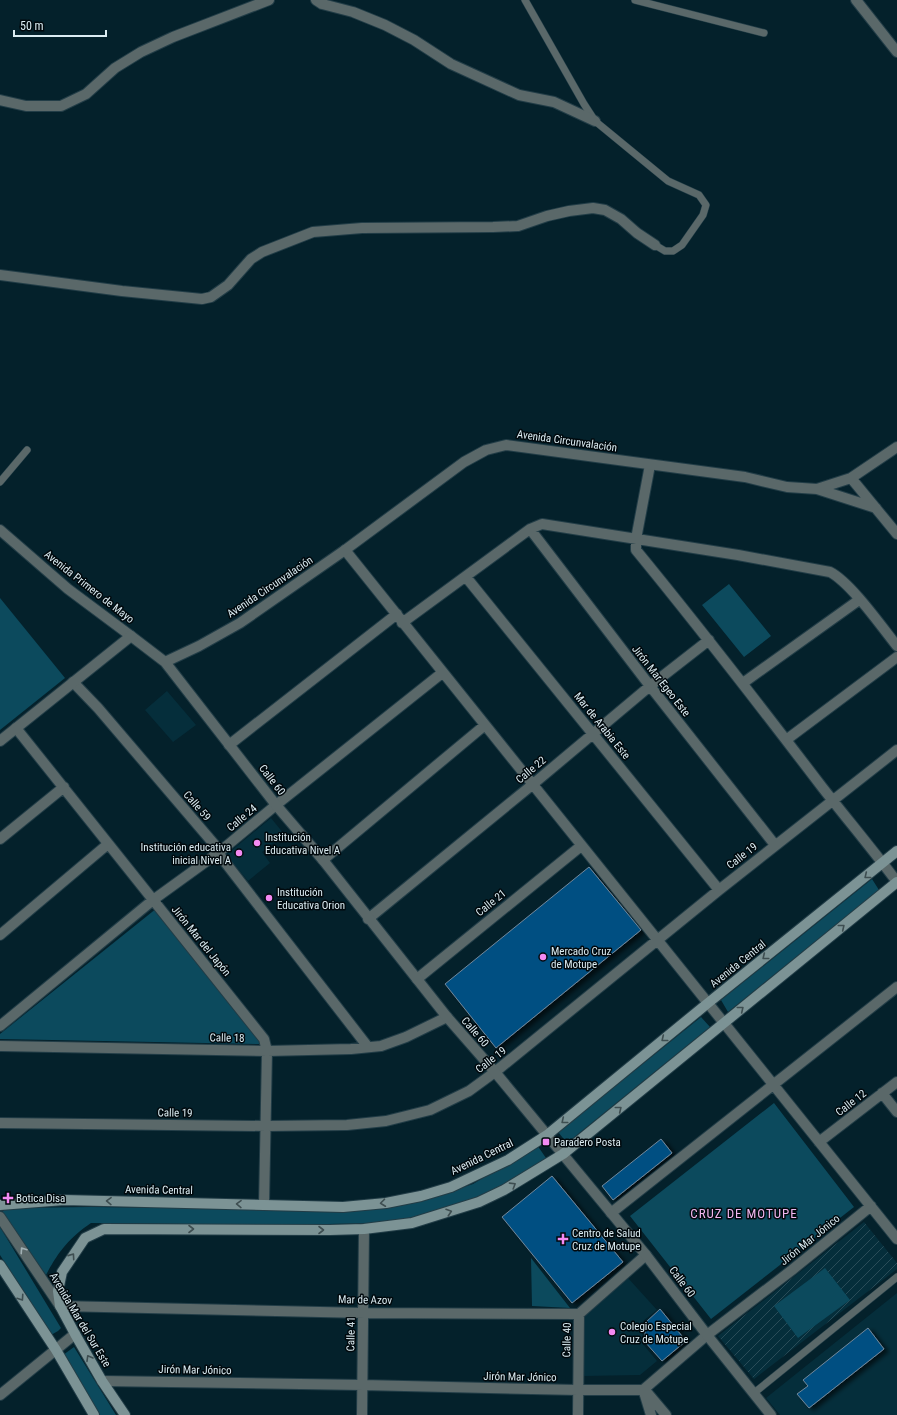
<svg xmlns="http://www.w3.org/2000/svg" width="897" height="1415" viewBox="0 0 897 1415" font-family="'Roboto Condensed',sans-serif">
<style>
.built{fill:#052e3b}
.industrial{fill:url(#industrial-furrows)}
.green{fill:#0c4a5d}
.building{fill:#005082;stroke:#72889c;filter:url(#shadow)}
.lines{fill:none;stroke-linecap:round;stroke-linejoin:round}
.service-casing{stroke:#223d47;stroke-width:8}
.minor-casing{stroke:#223d47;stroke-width:12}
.tertiary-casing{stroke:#223d47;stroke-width:12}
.secondary-casing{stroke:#223d47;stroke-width:12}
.service{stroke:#5a6869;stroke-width:7}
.minor{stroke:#5a6869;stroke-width:10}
.tertiary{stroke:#5a6869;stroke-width:10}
.secondary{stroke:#7c9395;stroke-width:10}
.oneway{stroke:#3e4e51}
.oneway2{stroke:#a1b1b4}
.poi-dot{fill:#f38af2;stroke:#01090d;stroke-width:1.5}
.labels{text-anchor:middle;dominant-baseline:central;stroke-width:3;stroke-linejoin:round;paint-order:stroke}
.street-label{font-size:11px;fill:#dbecf2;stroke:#01090d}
.poi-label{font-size:11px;fill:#dbecf2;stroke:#01090d;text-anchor:start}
.quarter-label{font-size:13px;letter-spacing:1px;fill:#f1b6ef;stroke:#01090d}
</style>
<defs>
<pattern id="industrial-furrows" width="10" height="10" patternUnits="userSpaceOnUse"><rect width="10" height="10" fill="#052e3b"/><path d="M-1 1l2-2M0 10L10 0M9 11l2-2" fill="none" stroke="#294c58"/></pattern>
<filter id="shadow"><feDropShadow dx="4.5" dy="2.5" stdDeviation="2" flood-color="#0009"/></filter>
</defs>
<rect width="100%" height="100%" fill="#04212b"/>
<path class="built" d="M167,691l29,34 -23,17 -28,-32z
M271,818l13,16 -22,18 8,11 -22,18 -22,-26z
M628,1278l29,32 -14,11 -1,22 15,18 -17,14 -57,1 -2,-60z
M897,1293v122h-117l-14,-17z"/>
<path class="industrial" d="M864,1222l33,41v6l-143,110 -36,-43z"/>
<path class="green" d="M729,584l42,52 -27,21 -42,-52z
M0,598l65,80 -65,52z
M872,879l7,11 -151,122 -7,-12z
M157,908l104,133 -1,3 -260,-5v-5z
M701,1017l9,10 -143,116 -9,-11z
M774,1103l80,104 -143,112 -81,-103z
M537,1145l9,13 -44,29 -27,13 -52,16 -40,7 -110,2 -182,-2c-22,15 -33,29 -45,52l-44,-63 5,-4 84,-1 265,3 86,-16 31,-10z
M0,1227l61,101 -3,3 -7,4 -51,-80z
M531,1258l39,50 -38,-2z
M825,1268l25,32 -52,38 -24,-32z
M74,1347l42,68h-16l-37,-60z"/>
<path class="building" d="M589,867l52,63 -145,118 -51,-64z
M661,1139l11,14 -59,47 -11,-14z
M552,1176l71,86 -51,41 -70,-86z
M660,1309l26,32 -24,20 -17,-19v-19z
M868,1328l16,21 -75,59 -12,-14 11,-8 -5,-6z"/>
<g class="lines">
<defs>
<path id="service" d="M525,0l59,104 11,17 73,60 31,14 7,10 -3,10 -21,30 -9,6h-8l-10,-6
M635,0l129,33
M0,482l27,-32
M754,1393l143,-116"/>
<path id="minor" d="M316,0l6,4 31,8 32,13 29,15 37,24 68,31 35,7 41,19
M856,0l41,52
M0,100l26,6h35l25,-12 29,-26 26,-16 32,-15 96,-37
M0,275l122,16 80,8 9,-2 17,-12 23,-26 11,-7 51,-20 49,-4 131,-1 25,-1 29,-10 22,-5 24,-3 12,2 16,9 16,14 18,12
M650,465l-14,74v11c64,78 125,157 186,237 25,32 51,63 75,95
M530,529l120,157 125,159
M0,530l68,59 63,47
M345,550l552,689
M466,577l253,313
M402,623l128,-94 12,-5 196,31 92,17c21,11 51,54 67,74
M73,682l25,26 116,136 4,9 150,194
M743,683l116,-83
M16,728l248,311 3,12 -3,154
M786,740l111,-83
M229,745l168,-131
M0,839l64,-52
M323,860l162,-135
M368,919l164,-134 118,-99 59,-46
M0,935l108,-91
M417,979l164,-133
M0,1026l153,-126 65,-47 58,-48 166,-132
M0,1046l267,5 84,-2 30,-3 25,-9 41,-20
M882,1093l15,19
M0,1123l266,3 81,-1 39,-4 44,-11 39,-19 26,-19 224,-182 178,-140
M819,1142l78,-60
M611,1213l286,-226
M60,1306l304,7 215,1 67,-59
M102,1381l260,4 216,5h65l64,-55 85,-65 79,-64
M644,1389l22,26
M644,1392l7,23
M0,1395l75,-61
M362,1415l2,-186
M578,1415l1,-101"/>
<path id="tertiary" d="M851,478l46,56
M817,489l59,19
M165,662l34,-16 41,-23 105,-73 119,-88 22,-12 20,-5 239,32 42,10 30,2 34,-11 46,-31
M0,741l131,-105 34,26 111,143 47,55 124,157 48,55 151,183 61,80 64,80
M0,1217l60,89"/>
<path id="secondary" d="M0,1205l64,-5 279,7 43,-4 35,-7 30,-9 57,-27 39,-25 161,-132 189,-152
M0,1265l56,85 38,65
M125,1415l-23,-34 -27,-47 -15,-28 -2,-15 4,-19 23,-34 19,-9 226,1 34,-1 48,-6 67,-21 25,-12 59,-36 334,-272"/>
</defs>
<use href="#service" class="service-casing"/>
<use href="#minor" class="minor-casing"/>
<use href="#tertiary" class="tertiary-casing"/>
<use href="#secondary" class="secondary-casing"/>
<use href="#service" class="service"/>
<use href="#minor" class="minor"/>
<use href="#tertiary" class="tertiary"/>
<use href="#secondary" class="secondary"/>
</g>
<defs><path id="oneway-chevron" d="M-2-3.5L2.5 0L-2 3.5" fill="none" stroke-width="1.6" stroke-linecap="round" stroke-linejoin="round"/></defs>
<g class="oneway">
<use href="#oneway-chevron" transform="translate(867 876) rotate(141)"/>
<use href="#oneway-chevron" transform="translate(842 927) rotate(-39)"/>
<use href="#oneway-chevron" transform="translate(765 957) rotate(141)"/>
<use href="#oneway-chevron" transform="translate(741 1009) rotate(-39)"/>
<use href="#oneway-chevron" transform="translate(664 1039) rotate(141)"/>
<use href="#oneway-chevron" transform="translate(619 1109) rotate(-39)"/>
<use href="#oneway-chevron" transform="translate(564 1121) rotate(141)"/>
<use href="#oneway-chevron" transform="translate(513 1185) rotate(-32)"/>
<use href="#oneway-chevron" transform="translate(109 1201) rotate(-179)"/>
<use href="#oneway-chevron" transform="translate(383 1203) rotate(173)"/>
<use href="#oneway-chevron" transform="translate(239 1204) rotate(-179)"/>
<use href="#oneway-chevron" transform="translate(449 1212) rotate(-18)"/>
<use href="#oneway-chevron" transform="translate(191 1229)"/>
<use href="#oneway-chevron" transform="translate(321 1230)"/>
<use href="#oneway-chevron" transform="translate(72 1256) rotate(-55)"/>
<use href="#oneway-chevron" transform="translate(21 1298) rotate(56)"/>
<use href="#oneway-chevron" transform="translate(89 1358) rotate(-120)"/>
</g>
<use class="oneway2" href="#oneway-chevron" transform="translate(23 1250) rotate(-124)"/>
<g class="poi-dot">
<circle cx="257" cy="843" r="4"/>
<circle cx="239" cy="853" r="4"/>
<circle cx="269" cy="898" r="4"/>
<circle cx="543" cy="957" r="4"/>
<rect x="542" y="1138" width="8" height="8" rx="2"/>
<path d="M6 1192h4v4h4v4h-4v4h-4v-4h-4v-4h4z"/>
<path d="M561 1233h4v4h4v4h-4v4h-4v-4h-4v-4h4z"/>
<circle cx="612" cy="1332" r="4"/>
</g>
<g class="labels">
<g class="street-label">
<text transform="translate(567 441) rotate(8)">Avenida Circunvalación</text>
<text transform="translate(89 587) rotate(38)">Avenida Primero de Mayo</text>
<text transform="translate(270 587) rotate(-34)">Avenida Circunvalación</text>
<text transform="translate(661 681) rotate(52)">Jirón Mar Egeo Este</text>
<text transform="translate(602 726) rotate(51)">Mar de Arabia Este</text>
<text transform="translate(531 770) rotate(-40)">Calle 22</text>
<text transform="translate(272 780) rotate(52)">Calle 60</text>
<text transform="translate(197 806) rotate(49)">Calle 59</text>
<text transform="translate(242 818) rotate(-40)">Calle 24</text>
<text transform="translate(742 856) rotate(-38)">Calle 19</text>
<text transform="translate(491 903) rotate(-39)">Calle 21</text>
<text transform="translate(201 941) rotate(51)">Jirón Mar del Japón</text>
<text transform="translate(738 964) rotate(-39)">Avenida Central</text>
<text transform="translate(475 1032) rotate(49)">Calle 60</text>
<text transform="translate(227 1038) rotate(1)">Calle 18</text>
<text transform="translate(491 1060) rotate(-38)">Calle 19</text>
<text transform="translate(851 1103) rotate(-38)">Calle 12</text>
<text transform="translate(175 1113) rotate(1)">Calle 19</text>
<text transform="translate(482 1157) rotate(-26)">Avenida Central</text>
<text transform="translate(159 1190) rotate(1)">Avenida Central</text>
<text transform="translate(810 1240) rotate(-39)">Jirón Mar Jónico</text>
<text transform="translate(682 1282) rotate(53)">Calle 60</text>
<text transform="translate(365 1300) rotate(1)">Mar de Azov</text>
<text transform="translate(80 1320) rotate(59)">Avenida Mar del Sur Este</text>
<text transform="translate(351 1334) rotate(-89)">Calle 41</text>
<text transform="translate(567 1340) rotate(-89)">Calle 40</text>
<text transform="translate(195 1370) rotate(1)">Jirón Mar Jónico</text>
<text transform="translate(520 1377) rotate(1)">Jirón Mar Jónico</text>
</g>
<g class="poi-label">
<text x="265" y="837">Institución<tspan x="265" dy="13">Educativa Nivel A</tspan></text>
<text x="231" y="847" text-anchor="end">Institución educativa<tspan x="231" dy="13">inicial Nivel A</tspan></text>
<text x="277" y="892">Institución<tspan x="277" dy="13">Educativa Orion</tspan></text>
<text x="551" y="951">Mercado Cruz<tspan x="551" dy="13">de Motupe</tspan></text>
<text x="554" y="1142">Paradero Posta</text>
<text x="16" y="1198">Botica Disa</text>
<text x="572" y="1233">Centro de Salud<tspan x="572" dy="13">Cruz de Motupe</tspan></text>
<text x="620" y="1326">Colegio Especial<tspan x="620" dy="13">Cruz de Motupe</tspan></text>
</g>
<g class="quarter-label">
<text x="744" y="1213">CRUZ DE MOTUPE</text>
</g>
</g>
<path d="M14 30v6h92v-6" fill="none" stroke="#dbecf2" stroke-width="2"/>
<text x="20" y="30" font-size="12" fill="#dbecf2" stroke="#01090d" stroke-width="3" paint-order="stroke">50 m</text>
</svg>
